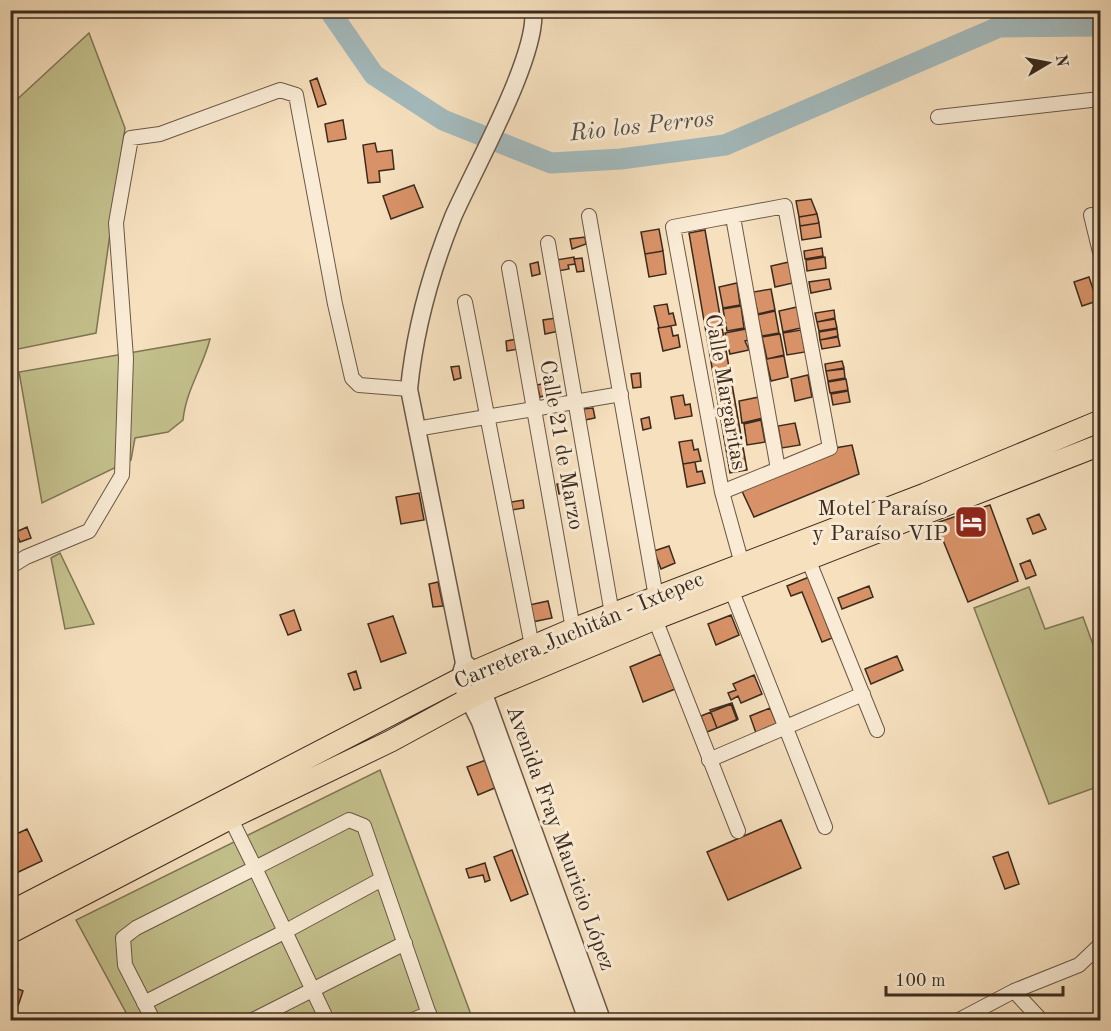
<svg xmlns="http://www.w3.org/2000/svg" width="1111" height="1031" viewBox="0 0 1111 1031" font-family="'Old Standard TT',serif">
<style>
.green{fill:#c3c08c;stroke:#7f7655;stroke-width:1.5}
.lines{fill:none;stroke-linecap:round;stroke-linejoin:round}
.river{stroke:#a3babd;stroke-width:21}
.building{fill:#d99268;stroke:#3b2b1e;stroke-width:1.5}
.minor-casing{stroke:#6a5846;stroke-width:16}
.tertiary-casing{stroke:#6a5846;stroke-width:19}
.primary-casing{stroke:#3b2b1e;stroke-width:23}
.minor{stroke:#f9ebd5;stroke-width:14}
.tertiary{stroke:#f9ebd5;stroke-width:16}
.primary{stroke:#f6e0be;stroke-width:21}
.labels{text-anchor:middle;dominant-baseline:central;stroke-width:6;stroke-linejoin:round;paint-order:stroke}
.street-label{font-size:22px;fill:#3b2b1e;stroke:#f9ebd5}
.poi-label{font-size:22px;fill:#3b2b1e;stroke:#f9ebd5;text-anchor:end}
.water-label{font-size:24px;font-style:italic;fill:#554f46;stroke:#f9ebd5}
</style>
<rect width="100%" height="100%" fill="#f6e0be"/>
<filter id="stains"><feTurbulence type="fractalNoise" baseFrequency=".00333" numOctaves="4"/><feColorMatrix values="0 0 0 0 .2 0 0 0 0 .09 0 0 0 0 .02 0 0 0 .5 -.17"/></filter>
<radialGradient id="worn" r=".72"><stop offset=".6" stop-color="#630" stop-opacity="0"/><stop offset="1" stop-color="#630" stop-opacity=".3"/></radialGradient>
<path class="green" d="M89,33l36,95 -29,205 -83,17 -2,19v-264z
M210,339c-7,28 -24,51 -27,81l-15,12 -33,6 -4,22 -89,43 -23,-131z
M60,553l34,71 -29,5 -14,-71z
M1029,587l16,42 38,-12 17,47v122l-51,18 -75,-196z
M380,770l93,250h-343l-54,-100z"/>
<g class="lines">
<path class="river" d="M329,10l45,65 69,45 108,43 70,-4 104,-14 274,-118 101,-1"/>
</g>
<path class="building" d="M317,78l9,26 -8,3 -8,-26z
M343,120l3,19 -18,3 -3,-18z
M375,143l2,9 15,-2 2,19 -15,2 1,11 -12,1 -5,-38z
M414,185l9,22 -32,12 -8,-23z
M811,199l6,15 -18,3 -3,-16z
M817,214l2,9 -19,3 -1,-9z
M819,223l2,14 -19,3 -2,-14z
M659,229l4,22 -18,3 -4,-22z
M705,230l42,240 -17,3 -41,-240z
M585,237l1,7 -14,5 -2,-10z
M822,248l1,8 -18,3 -1,-8z
M663,251l3,23 -17,3 -4,-23z
M574,257l1,7 -7,1 1,4 -11,2 -2,-11z
M825,257l1,11 -19,3 -1,-11z
M582,258l2,13 -7,1 -3,-13z
M538,262l2,12 -8,2 -2,-12z
M789,262l4,21 -18,4 -4,-21z
M1089,277l8,24 -15,5 -8,-24z
M829,279l2,10 -20,4 -2,-11z
M737,283l3,22 -17,3 -4,-21z
M771,289l4,21 -17,4 -5,-22z
M667,304l2,10 4,-1 3,12 -17,3 -5,-22z
M741,306l3,22 -17,3 -4,-22z
M797,307l4,21 -18,4 -4,-21z
M834,310l1,8 -18,4 -2,-9z
M775,311l4,22 -17,3 -5,-21z
M556,318l3,13 -14,3 -2,-14z
M835,319l2,9 -18,3 -2,-9z
M671,326l2,10 5,-1 2,12 -17,4 -5,-23z
M746,329l2,11 -3,1 4,9 -19,4 -5,-21z
M837,329l1,7 -18,4 -1,-8z
M801,330l4,22 -18,3 -4,-22z
M780,334l4,21 -17,4 -5,-22z
M838,337l2,9 -18,3 -2,-9z
M517,339l2,10 -12,2 -1,-10z
M784,356l4,21 -17,4 -5,-22z
M842,361l2,7 -18,3 -1,-7z
M459,366l2,12 -7,2 -3,-13z
M844,369l1,9 -17,3 -2,-10z
M640,373l1,14 -8,1 -2,-14z
M808,375l4,22 -17,4 -4,-22z
M846,379l2,11 -18,3 -2,-11z
M546,383l2,12 -8,2 -3,-12z
M848,391l2,11 -17,3 -2,-11z
M683,395l2,10 5,-1 2,12 -17,3 -4,-22z
M759,397l4,21 -21,5 -3,-22z
M593,408l2,10 -10,2 -2,-11z
M649,417l2,11 -8,2 -2,-11z
M761,420l4,22 -18,3 -3,-21z
M795,423l5,22 -18,3 -4,-22z
M692,440l2,10 4,-1 3,12 -18,3 -4,-22z
M852,445l7,29 -105,43 -13,-28 94,-36v-5z
M695,462l2,10 5,-1 3,12 -18,4 -4,-23z
M570,482l2,10 -13,2 -2,-10z
M419,493l5,27 -23,4 -5,-27z
M523,500l1,8 -12,2 -1,-8z
M990,505l28,76 -50,21 -32,-79z
M1039,514l7,15 -13,5 -6,-15z
M27,527l4,11 -11,4 -4,-10z
M669,546l6,17 -14,6 -7,-18z
M1030,560l6,15 -10,4 -6,-15z
M809,577l23,61 -10,4 -20,-50 -11,4 -4,-10z
M438,582l5,24 -10,1 -4,-23z
M869,586l4,11 -31,12 -4,-11z
M548,601l4,17 -20,4 -3,-17z
M294,610l7,20 -13,5 -8,-20z
M731,615l8,20 -23,10 -8,-21z
M393,616l13,37 -25,9 -13,-38z
M661,654l14,35 -32,13 -13,-35z
M897,656l6,14 -32,14 -6,-15z
M356,671l5,17 -7,2 -6,-16z
M754,675l8,19 -21,9 -3,-7 -7,4 -3,-7 8,-3 -3,-6z
M732,703l6,16 -21,9 -7,-18z
M731,704l6,16 -30,12 -6,-16z
M770,708l7,17 -21,8 -6,-17z
M486,760l11,27 -19,8 -11,-28z
M781,820l20,48 -73,32 -21,-48z
M27,829l15,32 -30,14 -2,-38z
M512,850l16,44 -17,7 -17,-44z
M1008,852l11,32 -14,5 -12,-32z
M485,863l5,17 -5,2 -2,-7 -14,3 -3,-9z
M12,976l1,11 10,4 -5,15 -8,4z"/>
<g class="lines">
<defs>
<path id="minor" d="M938,117l162,-18
M1091,215l9,37
M589,216l67,381
M733,217l45,252
M548,243l64,371
M509,268l64,361
M465,302l67,344
M416,429l205,-35
M722,492l108,-44 -45,-242 -112,21 49,265 20,72
M808,559l69,171
M10,567l16,-10 63,-26 33,-56 4,-117 -10,-135 15,-85 29,-4 120,-44 16,5 39,209 17,74 7,7 50,4
M731,589l94,238
M655,619l83,212
M709,760l154,-66
M227,811l28,57 94,-48 15,6 67,194
M1014,991l27,29
M144,1003l142,-72 96,-52
M153,1020l-28,-55 -2,-27 13,-10 119,-60 72,152
M253,1020l152,-77
M413,1020l16,-7
M959,1020l55,-29 65,-26 21,-20"/>
<path id="tertiary" d="M533,10c6,44 -60,161 -80,207 -23,57 -38,111 -44,172l55,274 -5,17 21,42 107,298
M465,663l10,8 8,20 119,329"/>
<path id="primary" d="M10,912l465,-241 98,-42 352,-135 175,-73
M10,933l221,-115 160,-77 92,-50 172,-72 445,-174"/>
</defs>
<use href="#minor" class="minor-casing"/>
<use href="#tertiary" class="tertiary-casing"/>
<use href="#primary" class="primary-casing"/>
<use href="#minor" class="minor"/>
<use href="#tertiary" class="tertiary"/>
<use href="#primary" class="primary"/>
</g>
<defs>
<symbol id="hotel-square" viewBox="-11 -11 22 22"><rect x="-9" y="-9" width="18" height="18" rx="4" fill="#8f2418" stroke="#f9ebd5"/><path d="M-6-4.5h1.5V1H6V5H4.5V3h-9V5H-6ZM-4 0a1.8 1.8 0 1 1 3.6 0ZM.5 0V-2.5h3Q6-2.5 6 0Z" fill="#fff"/></symbol>
</defs>
<g fill-rule="evenodd">
<use href="#hotel-square" x="952" y="503" width="38" height="38"/>
</g>
<g class="labels">
<g class="street-label">
<text transform="translate(725 392) rotate(80)">Calle Margaritas</text>
<text transform="translate(561 445) rotate(80)">Calle 21 de Marzo</text>
<text transform="translate(579 631) rotate(-23)">Carretera Juchitán - Ixtepec</text>
<text transform="translate(560 838) rotate(70)">Avenida Fray Mauricio López</text>
</g>
<g class="poi-label">
<text x="948" y="509">Motel Paraíso<tspan x="948" dy="25">y Paraíso VIP</tspan></text>
</g>
<g class="water-label">
<text transform="translate(642 127) rotate(-6)">Rio los Perros</text>
</g>
</g>
<rect width="1111" height="1031" fill="none" stroke="#f6e0be" stroke-width="36"/>
<rect x="12" y="12" width="1087" height="1007" fill="none" stroke="#3b2b1e" stroke-width="3"/>
<rect x="18" y="18" width="1075" height="995" fill="none" stroke="#3b2b1e" stroke-width="1.5"/>
<g transform="translate(1048 63) rotate(80)" stroke="#f9ebd5" stroke-width="4.5" paint-order="stroke">
<path d="M0-4.5L10 22L0 15L-10 22Z" fill="#3b2b1e"/>
<text y="-9" font-size="16" font-weight="bold" text-anchor="middle" fill="#3b2b1e">N</text>
</g>
<path d="M886 986v9h177v-9" fill="none" stroke="#3b2b1e" stroke-width="3"/>
<text x="895" y="986" font-size="18" fill="#3b2b1e" stroke="#f9ebd5" stroke-width="4.5" paint-order="stroke">100 m</text>
<rect width="100%" height="100%" filter="url(#stains)"/>
<rect width="100%" height="100%" fill="url(#worn)"/>
</svg>
